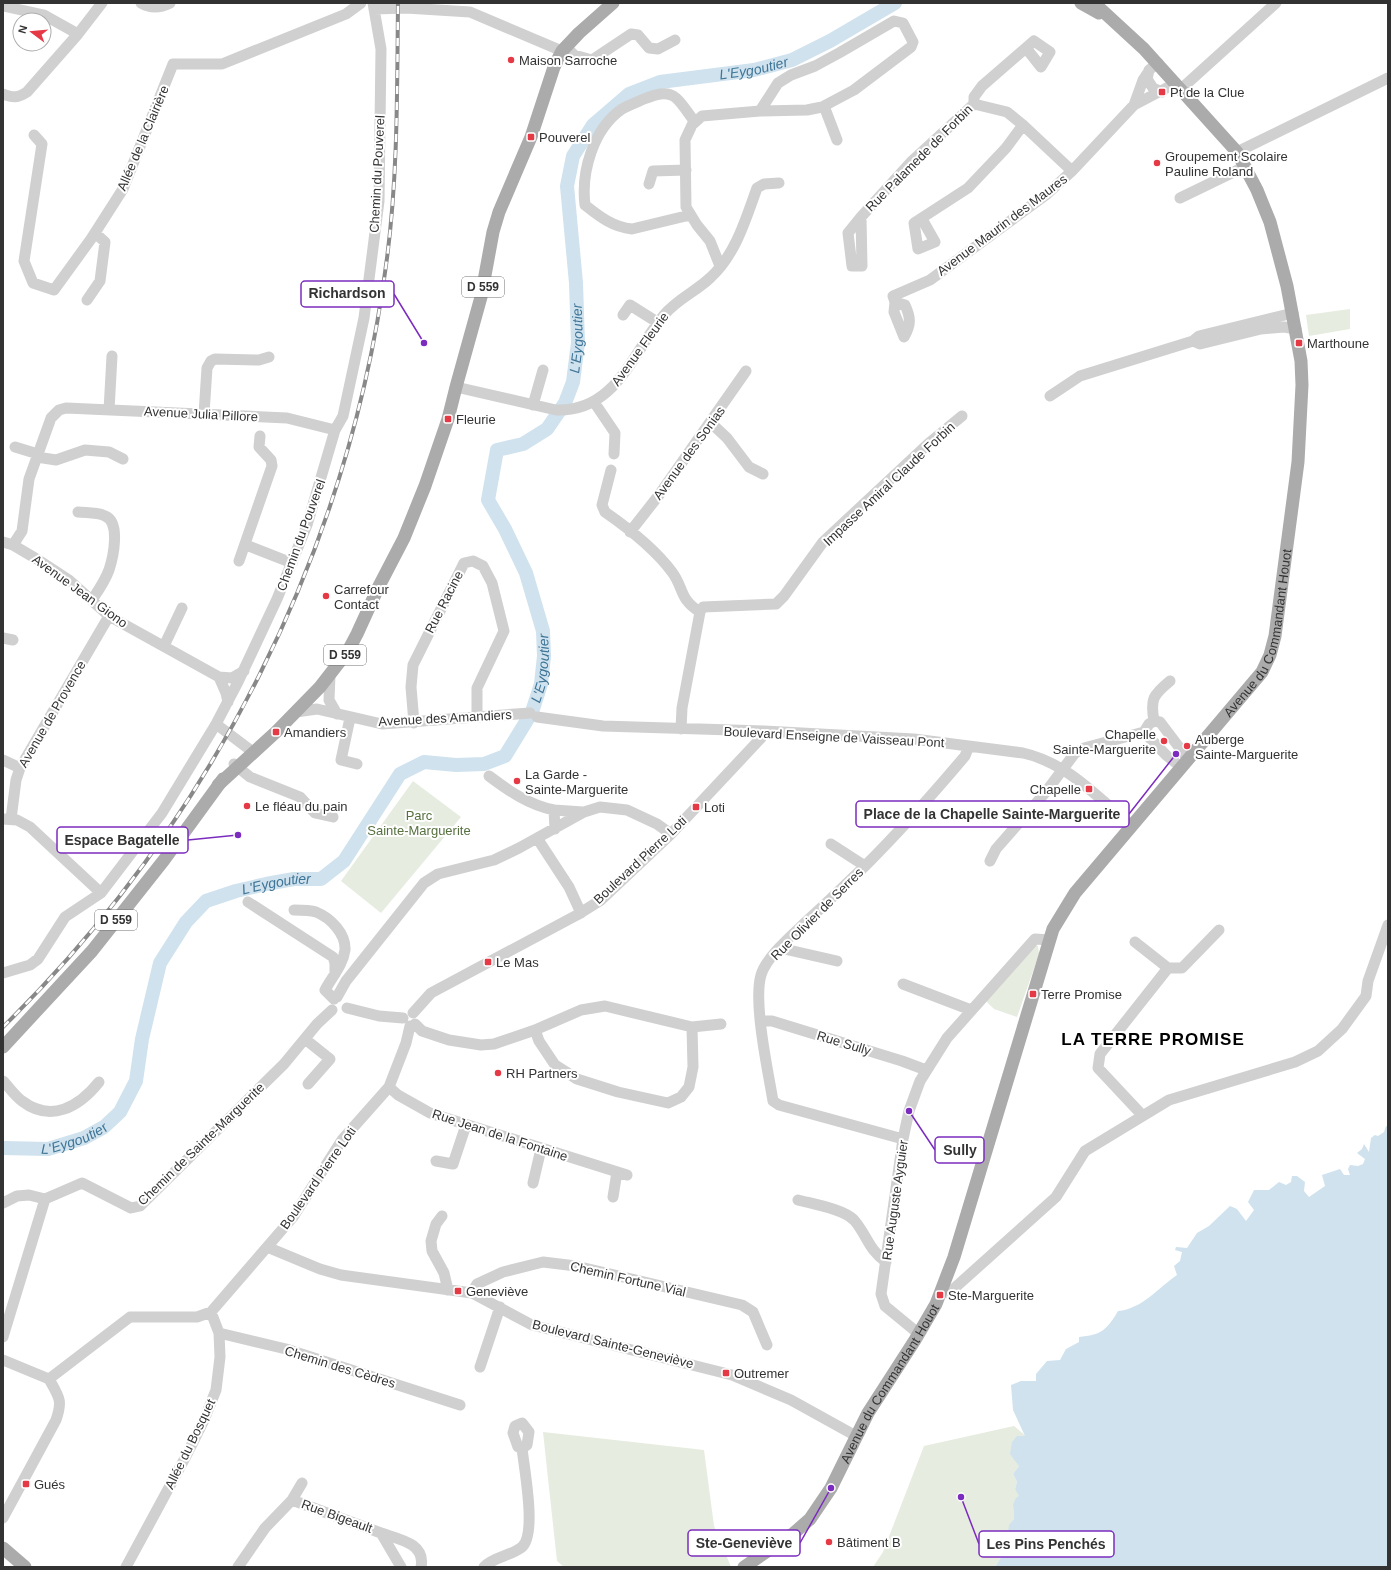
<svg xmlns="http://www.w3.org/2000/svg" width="1391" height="1570" viewBox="0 0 1391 1570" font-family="Helvetica,sans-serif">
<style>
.green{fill:#e6ecdf}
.water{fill:#cfe2ee}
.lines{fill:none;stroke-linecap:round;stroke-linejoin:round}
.river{stroke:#cfe2ee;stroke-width:14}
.minor{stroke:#d0d0d0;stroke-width:11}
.major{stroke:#ababab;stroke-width:13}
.rail-casing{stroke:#888;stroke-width:4}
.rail{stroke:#fff;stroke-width:2.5;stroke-dasharray:8;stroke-linecap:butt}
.poi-dot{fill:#e63946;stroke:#fff;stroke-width:1.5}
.labels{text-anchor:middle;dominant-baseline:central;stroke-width:4;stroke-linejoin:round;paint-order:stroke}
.shield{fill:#fff;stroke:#707070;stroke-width:1}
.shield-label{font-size:12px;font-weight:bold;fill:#333}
.poi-label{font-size:13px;fill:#333;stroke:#fff;text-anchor:start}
.street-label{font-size:13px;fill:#333;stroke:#fff}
.park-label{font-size:13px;fill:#56703f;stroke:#fff}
.water-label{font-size:14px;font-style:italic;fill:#3f7597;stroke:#fff}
.district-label{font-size:17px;font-weight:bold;letter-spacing:1px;fill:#000;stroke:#fff}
.leader{fill:none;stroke:#7b2cbf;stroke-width:1.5}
.callout-dot{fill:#7b2cbf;stroke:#fff;stroke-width:1.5}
.callout{fill:#fff;stroke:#7b2cbf;stroke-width:1.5}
.callout-label{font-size:14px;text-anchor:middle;font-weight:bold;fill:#333}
</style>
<rect width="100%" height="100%" fill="#fff"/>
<path class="green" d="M1350,309v20l-41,7 -3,-21z
M413,781l48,36 -80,96 -40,-32z
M1033,945l5,1 1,8 -22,63 -23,-8 -9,-9z
M1014,1426l12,10 -7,30 -6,8 4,8 -2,7 5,7 -7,8 1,15c-7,9 -5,19 -11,28v7l-8,13h-122l10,-15 41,-106z
M543,1432l161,18 10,76 17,41h-167l-7,-6z"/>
<path class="water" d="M1386,1126l2,1v440h-393l8,-13v-7l4,-6 2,-16 5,-6 -1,-15 3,-6 3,-2 -4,-7 2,-7 -4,-8 6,-8 -9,-12 2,-12 5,-6h8l-12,-26 -2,-25 10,-4h15v-7l11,-13 13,-1 6,-11 13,-7v-5c22,-2 28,-7 39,-26 24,-2 40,-23 59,-36l-3,-9 6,-5 2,-9 -7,-2 1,-3 11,1 10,-15 12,-7 21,-20 7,3 9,12 8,-11 -6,-8 6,-12h15l10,-8 7,3 5,-3 1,-6h5l8,6 -1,9 5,6 16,-11 -3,-11 18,-6 4,6h6l-2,-6 2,-4 8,1 5,-2 2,-5 -8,-6 5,-4 2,-5 5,8 2,-14 4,-3 3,1 6,-4z"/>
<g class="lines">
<path class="river" id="s1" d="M3,1148l45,1 36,-11 20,-11 16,-15 16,-31 6,-42 18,-76 26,-41 20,-21 30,-10 30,-7 28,-5h27l23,-18 56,-87 24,-12 32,3 28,-1 21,-8 27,-44 9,-28 3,-28 -1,-25 -17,-58 -21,-44 -17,-29 9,-50 26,-6 24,-15 18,-26 8,-21 5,-39 -2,-60 -9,-97 6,-30 20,-31 36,-31 31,-12 94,-12 38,-10 38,-19 65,-38"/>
<path class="minor" d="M141,3c10,6 19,5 29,0
M3,6l41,9 34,19
M374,9l32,-1 64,4 92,39
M566,47l8,8 18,5 39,-26 7,1 11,13 9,1 17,-9
M1158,63l-9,7 -2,9 6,9 9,4
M1181,89l95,-86
M3,94c10,4 15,4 24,-2l51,-58 24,-31
M974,104v-7l8,-11 52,-45 16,11 -9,15 -15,-19
M974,104l33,8 16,13 49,46
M1134,105l9,-25 4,-6
M824,106l13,34
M34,135l8,9 -18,117 9,22 21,7 37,-51 32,-50 50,-125h49l124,-50 15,-11
M1237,152l151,-74
M649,184l4,-13 33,-1
M1180,198l66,-32
M690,215l-58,14c-19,-2 -32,-12 -47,-24 -4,-33 8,-76 37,-96 7,-4 15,-7 22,-10 10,-4 23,-9 32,-1 7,6 13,17 19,24
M861,217l-13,16 4,33h10l-1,-49 51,-56 62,-57
M922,219l13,23 -17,7 -4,-26 54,-35 38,-40 17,-23
M720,266l-10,-25 -13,-16 -11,-18 -1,-67 7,-15 10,-9 58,-5 47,-1 15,-3 32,-17 57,-43 2,-5 -10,-19 -9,-2 -55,32 -24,13 -24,9 -13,8 -18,28
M87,300l13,-19 5,-39 -10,-9
M895,302l10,3c6,13 6,20 -1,32l-10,-25 1,-10 -2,-6 37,-16 117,-86 25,-23 62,-66 42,-22
M623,315l7,-10 27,17
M1193,341l7,3 61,-15 23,-2 12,2
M456,387l100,23c60,2 76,-57 108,-95 13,-16 33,-24 47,-38 25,-23 35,-59 46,-89l7,-4 15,-1
M1050,396l30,-20 113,-35 6,-5 94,-23
M594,402l21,31 -1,21
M533,405l10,-35
M109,410l3,-54
M204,414l3,-46 4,-7 4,-2 44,1 10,-3
M711,423l16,15 22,29 14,7
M15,447l23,7
M37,457l19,3 29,-10 24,2 14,7
M611,470l-9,35 3,7c23,16 50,37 67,60 12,16 7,27 28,40
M78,512c8,1 20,0 27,4 16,6 8,42 4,54 -4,11 -11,21 -17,30
M630,532l29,-37 87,-124
M3,542l10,3 27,16 29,19 40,36 110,61 13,1 12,-7
M13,545l9,-14 7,-52 22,-61 8,-8 7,-2 221,10 48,12
M246,545l46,18
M239,561l33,-95 -1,-6 -12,-13 1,-11
M700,612l3,-5 73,-3 8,-8 39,-54 105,-98 34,-28
M3,638l10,2
M164,646l18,-38
M330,675l-1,25 8,14
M219,677l7,16 2,9
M296,712l21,-3 65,15 148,-11
M537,717l66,9 161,5 150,8 109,14c45,10 75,45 109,73
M350,718l-9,42 16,4
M1154,721c-4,-22 -1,-26 16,-40
M414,723l-3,-36 2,-22 51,-102 9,-2 10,5 9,17 12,48 -27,57v29
M216,724l38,29
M681,729l1,-21 18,-96
M1144,732l5,-8 5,-3 6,1 28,37
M1144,732l22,23 15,12
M3,760l17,8
M234,764l16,13 50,20 15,16 18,4
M489,776c20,15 40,29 65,34l1,19
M554,810l29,2
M3,819l14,1 13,7 71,66
M11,819l5,-39 4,-12 89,-152
M537,838l32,49 12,26
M831,844l34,22
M990,861l6,-12 49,-56 30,-40 9,-5 60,-16
M248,902l85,55 2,6v11
M294,910c7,0 16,0 22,2 15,6 30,22 29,38 -2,15 -13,27 -20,40l9,9
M1135,942l33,26
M780,948l57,13
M3,973l27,-8 8,-6 27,-42 36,-24 61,-80 54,-89 22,-42 39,-83 30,-74 28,-95 8,-14 21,-98 15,-117 2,-152 -8,-46
M903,984l68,26
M337,997l9,-16 78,-98 14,-9 56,-14 25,-12 65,-36 16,-5 27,3 30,14 14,10
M347,1008l32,8 24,2
M413,1013l18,-20 146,-78 24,-15 70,-66 90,-96 3,-7
M761,1021h11l130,40 24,9
M415,1024l7,7 27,9 32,5 13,-1 41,-14 46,-20 24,-4 87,21 1,40 -4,20 -8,10 -13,6 -50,-11 -41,-13 -22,-14 -16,-24 -4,-11
M692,1027l29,-3
M305,1039l25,20 -22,25
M3,1081c6,6 12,15 19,20 29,22 57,6 77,-19
M389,1087l9,8 32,18 197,62
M1142,1115l-44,-47 2,-14 68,-86h14l37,-38
M903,1139l-124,-34 -6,-4c-5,-30 -20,-99 -12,-126 6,-20 35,-43 49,-57 19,-17 37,-35 55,-52 35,-35 68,-72 100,-110l4,-10
M436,1161l17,3 13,-39
M533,1183l8,-34
M613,1197l4,-25
M798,1200c15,4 45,9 56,20 13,15 14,29 32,42
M3,1203l14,-7 12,-1 16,4 37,-16 49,25 9,-2 144,-142 33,-40 15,-14
M442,1216l-6,8 -5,17 1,10 12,22 4,17
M267,1247l53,22 21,6 131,18 60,32 200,50 59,25 65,36
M941,1292l8,1 107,-96 29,-46 84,-51 126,-38 23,-11 24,-22 24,-33 2,-15 20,-56
M472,1293l5,-9 26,-12 40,-10 33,4 166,39 11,7 14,33
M219,1333l67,16 174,56
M919,1334l-34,-28 -4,-12 22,-155 6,-28 11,-30 27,-43 88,-99 15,1
M3,1337l42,-138
M3,1360l46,19
M480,1367l20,-60
M49,1379l81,-62h67l14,-5 82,-95 49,-77 47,-53 17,-44 4,-17
M522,1423l7,9 -2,13 -5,3 -4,-1 -5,-14 2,-7z
M292,1500l89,33 20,34
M3,1518l53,-98c7,-20 3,-23 -7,-41
M381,1533c17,6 45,10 40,34
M126,1567l59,-109 19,-38 12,-30 4,-33 -1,-24 -8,-21
M238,1567l27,-39 27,-28 10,-17
M484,1567c9,-10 27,-11 38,-20 15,-13 2,-79 0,-99"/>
<g class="major">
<path d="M1081,3l18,10"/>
<path d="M218,785l58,-53 44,-45 28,-36 9,-17 21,-46 26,-50 21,-52 23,-67 8,-32 25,-90 12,-65 6,-20 32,-75 23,-70 8,-16 17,-18 34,-30"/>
<path d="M3,1047l89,-96 72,-91 59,-81"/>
<path d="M3,1548l22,19"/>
<path id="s2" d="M744,1567l50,-34 16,-14 21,-31 37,-75 47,-73 21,-36 18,-47 99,-328 22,-36 187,-221 8,-17 5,-19 23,-174 4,-77 -1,-24 -14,-75 -17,-64 -13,-32 -20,-38 -93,-103 -50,-46"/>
</g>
<defs>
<path id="rail" d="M3,1027c209,-206 347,-477 384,-769 11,-84 10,-170 11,-255"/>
</defs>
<use href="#rail" class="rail-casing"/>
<use href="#rail" class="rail"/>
</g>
<g class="poi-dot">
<circle cx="511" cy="60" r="4"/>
<rect x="1158" y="88" width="8" height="8" rx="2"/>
<rect x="527" y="133" width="8" height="8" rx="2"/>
<circle cx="1157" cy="163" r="4"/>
<rect x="1295" y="339" width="8" height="8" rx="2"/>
<rect x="444" y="415" width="8" height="8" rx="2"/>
<circle cx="326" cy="596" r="4"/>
<rect x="272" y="728" width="8" height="8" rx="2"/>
<circle cx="1164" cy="741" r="4"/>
<circle cx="1187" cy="746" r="4"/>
<circle cx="517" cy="781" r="4"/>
<rect x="1085" y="785" width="8" height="8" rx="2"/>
<circle cx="247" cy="806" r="4"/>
<rect x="692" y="803" width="8" height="8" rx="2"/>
<rect x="484" y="958" width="8" height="8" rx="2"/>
<rect x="1029" y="990" width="8" height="8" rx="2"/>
<circle cx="498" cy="1073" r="4"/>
<rect x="454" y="1287" width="8" height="8" rx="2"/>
<rect x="936" y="1291" width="8" height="8" rx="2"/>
<rect x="722" y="1369" width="8" height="8" rx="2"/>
<rect x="22" y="1480" width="8" height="8" rx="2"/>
<circle cx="829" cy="1542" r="4"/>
</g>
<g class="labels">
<g class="shield">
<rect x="462" y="277" width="42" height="20" rx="3"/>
<rect x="324" y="645" width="42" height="20" rx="3"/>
<rect x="95" y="910" width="42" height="20" rx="3"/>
</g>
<g class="shield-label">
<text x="483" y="287">D 559</text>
<text x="345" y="655">D 559</text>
<text x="116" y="920">D 559</text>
</g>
<g class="poi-label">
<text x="519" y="60">Maison Sarroche</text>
<text x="1170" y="92">Pt de la Clue</text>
<text x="539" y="137">Pouverel</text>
<text x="1165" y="156">Groupement Scolaire<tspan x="1165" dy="15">Pauline Roland</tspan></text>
<text x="1307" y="343">Marthoune</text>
<text x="456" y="419">Fleurie</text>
<text x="334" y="589">Carrefour<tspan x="334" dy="15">Contact</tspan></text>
<text x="284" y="732">Amandiers</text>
<text x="1156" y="734" text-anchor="end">Chapelle<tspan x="1156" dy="15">Sainte-Marguerite</tspan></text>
<text x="1195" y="739">Auberge<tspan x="1195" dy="15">Sainte-Marguerite</tspan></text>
<text x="525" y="774">La Garde -<tspan x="525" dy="15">Sainte-Marguerite</tspan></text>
<text x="1081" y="789" text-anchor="end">Chapelle</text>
<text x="255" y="806">Le fléau du pain</text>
<text x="704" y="807">Loti</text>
<text x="496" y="962">Le Mas</text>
<text x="1041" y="994">Terre Promise</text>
<text x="506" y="1073">RH Partners</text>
<text x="466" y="1291">Geneviève</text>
<text x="948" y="1295">Ste-Marguerite</text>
<text x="734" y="1373">Outremer</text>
<text x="34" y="1484">Gués</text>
<text x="837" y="1542">Bâtiment B</text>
</g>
<g class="street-label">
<text transform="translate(143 138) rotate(-67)">Allée de la Clairière</text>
<text transform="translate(919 158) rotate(-45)">Rue Palamede de Forbin</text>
<text transform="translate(377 174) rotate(-87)">Chemin du Pouverel</text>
<text transform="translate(1002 225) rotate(-37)">Avenue Maurin des Maures</text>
<text transform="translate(640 349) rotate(-54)">Avenue Fleurie</text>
<text transform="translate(201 414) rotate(3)">Avenue Julia Pillore</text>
<text transform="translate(689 453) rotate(-54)">Avenue des Sonias</text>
<text transform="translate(889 484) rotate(-43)">Impasse Amiral Claude Forbin</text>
<text transform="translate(301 535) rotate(-70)">Chemin du Pouverel</text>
<text transform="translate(80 591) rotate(36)">Avenue Jean Giono</text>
<text transform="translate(444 602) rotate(-63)">Rue Racine</text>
<text stroke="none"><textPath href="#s2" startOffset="1091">Avenue du Commandant Houot</textPath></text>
<text transform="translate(52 714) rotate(-60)">Avenue de Provence</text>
<text transform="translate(445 718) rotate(-3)">Avenue des Amandiers</text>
<text transform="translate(834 737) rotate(3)">Boulevard Enseigne de Vaisseau Pont</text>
<text transform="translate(640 860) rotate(-43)">Boulevard Pierre Loti</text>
<text transform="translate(817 914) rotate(-45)">Rue Olivier de Serres</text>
<text transform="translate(844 1043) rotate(17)">Rue Sully</text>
<text transform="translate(500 1135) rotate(18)">Rue Jean de la Fontaine</text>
<text transform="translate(201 1144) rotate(-44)">Chemin de Sainte-Marguerite</text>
<text transform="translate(318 1178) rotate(-55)">Boulevard Pierre Loti</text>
<text transform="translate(895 1200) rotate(-82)">Rue Auguste Ayguier</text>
<text transform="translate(628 1279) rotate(13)">Chemin Fortune Vial</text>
<text transform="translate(613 1344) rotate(14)">Boulevard Sainte-Geneviève</text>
<text transform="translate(340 1367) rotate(17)">Chemin des Cèdres</text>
<text stroke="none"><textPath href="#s2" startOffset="239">Avenue du Commandant Houot</textPath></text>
<text transform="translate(190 1444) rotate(-64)">Allée du Bosquet</text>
<text transform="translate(337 1516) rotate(20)">Rue Bigeault</text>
</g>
<g class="park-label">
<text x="419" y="815">Parc<tspan x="419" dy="15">Sainte-Marguerite</tspan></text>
</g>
<g class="water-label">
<text stroke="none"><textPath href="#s1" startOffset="1597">L'Eygoutier</textPath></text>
<text stroke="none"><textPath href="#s1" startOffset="1201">L'Eygoutier</textPath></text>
<text stroke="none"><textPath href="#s1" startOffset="817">L'Eygoutier</textPath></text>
<text stroke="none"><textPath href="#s1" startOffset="433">L'Eygoutier</textPath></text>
<text stroke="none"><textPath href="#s1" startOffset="73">L'Eygoutier</textPath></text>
</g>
<g class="district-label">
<text x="1153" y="1039">LA TERRE PROMISE</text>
</g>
</g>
<path class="leader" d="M424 343L394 294M1176 754L1129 814M238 835L188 840M909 1111L935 1150M831 1488L800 1543M961 1497L979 1544"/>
<g class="callout-dot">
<circle cx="424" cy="343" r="4"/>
<circle cx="1176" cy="754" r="4"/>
<circle cx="238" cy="835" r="4"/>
<circle cx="909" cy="1111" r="4"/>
<circle cx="831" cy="1488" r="4"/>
<circle cx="961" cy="1497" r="4"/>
</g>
<g class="callout">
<rect x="301" y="281" width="93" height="26" rx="4"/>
<rect x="856" y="801" width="273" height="26" rx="4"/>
<rect x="57" y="827" width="131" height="26" rx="4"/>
<rect x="935" y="1137" width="49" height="26" rx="4"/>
<rect x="688" y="1530" width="112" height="26" rx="4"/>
<rect x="979" y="1531" width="135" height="26" rx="4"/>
</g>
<g class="callout-label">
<text x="347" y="298">Richardson</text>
<text x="992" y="819">Place de la Chapelle Sainte-Marguerite</text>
<text x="122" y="845">Espace Bagatelle</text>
<text x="960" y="1155">Sully</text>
<text x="744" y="1548">Ste-Geneviève</text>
<text x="1046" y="1549">Les Pins Penchés</text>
</g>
<rect width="1391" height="1570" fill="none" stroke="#333333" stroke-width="8"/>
<g transform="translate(32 32) rotate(286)"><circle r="19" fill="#ffffff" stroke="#adadad"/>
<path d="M0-3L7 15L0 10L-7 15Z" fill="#e63946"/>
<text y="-6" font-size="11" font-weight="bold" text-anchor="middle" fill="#333333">N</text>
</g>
</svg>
